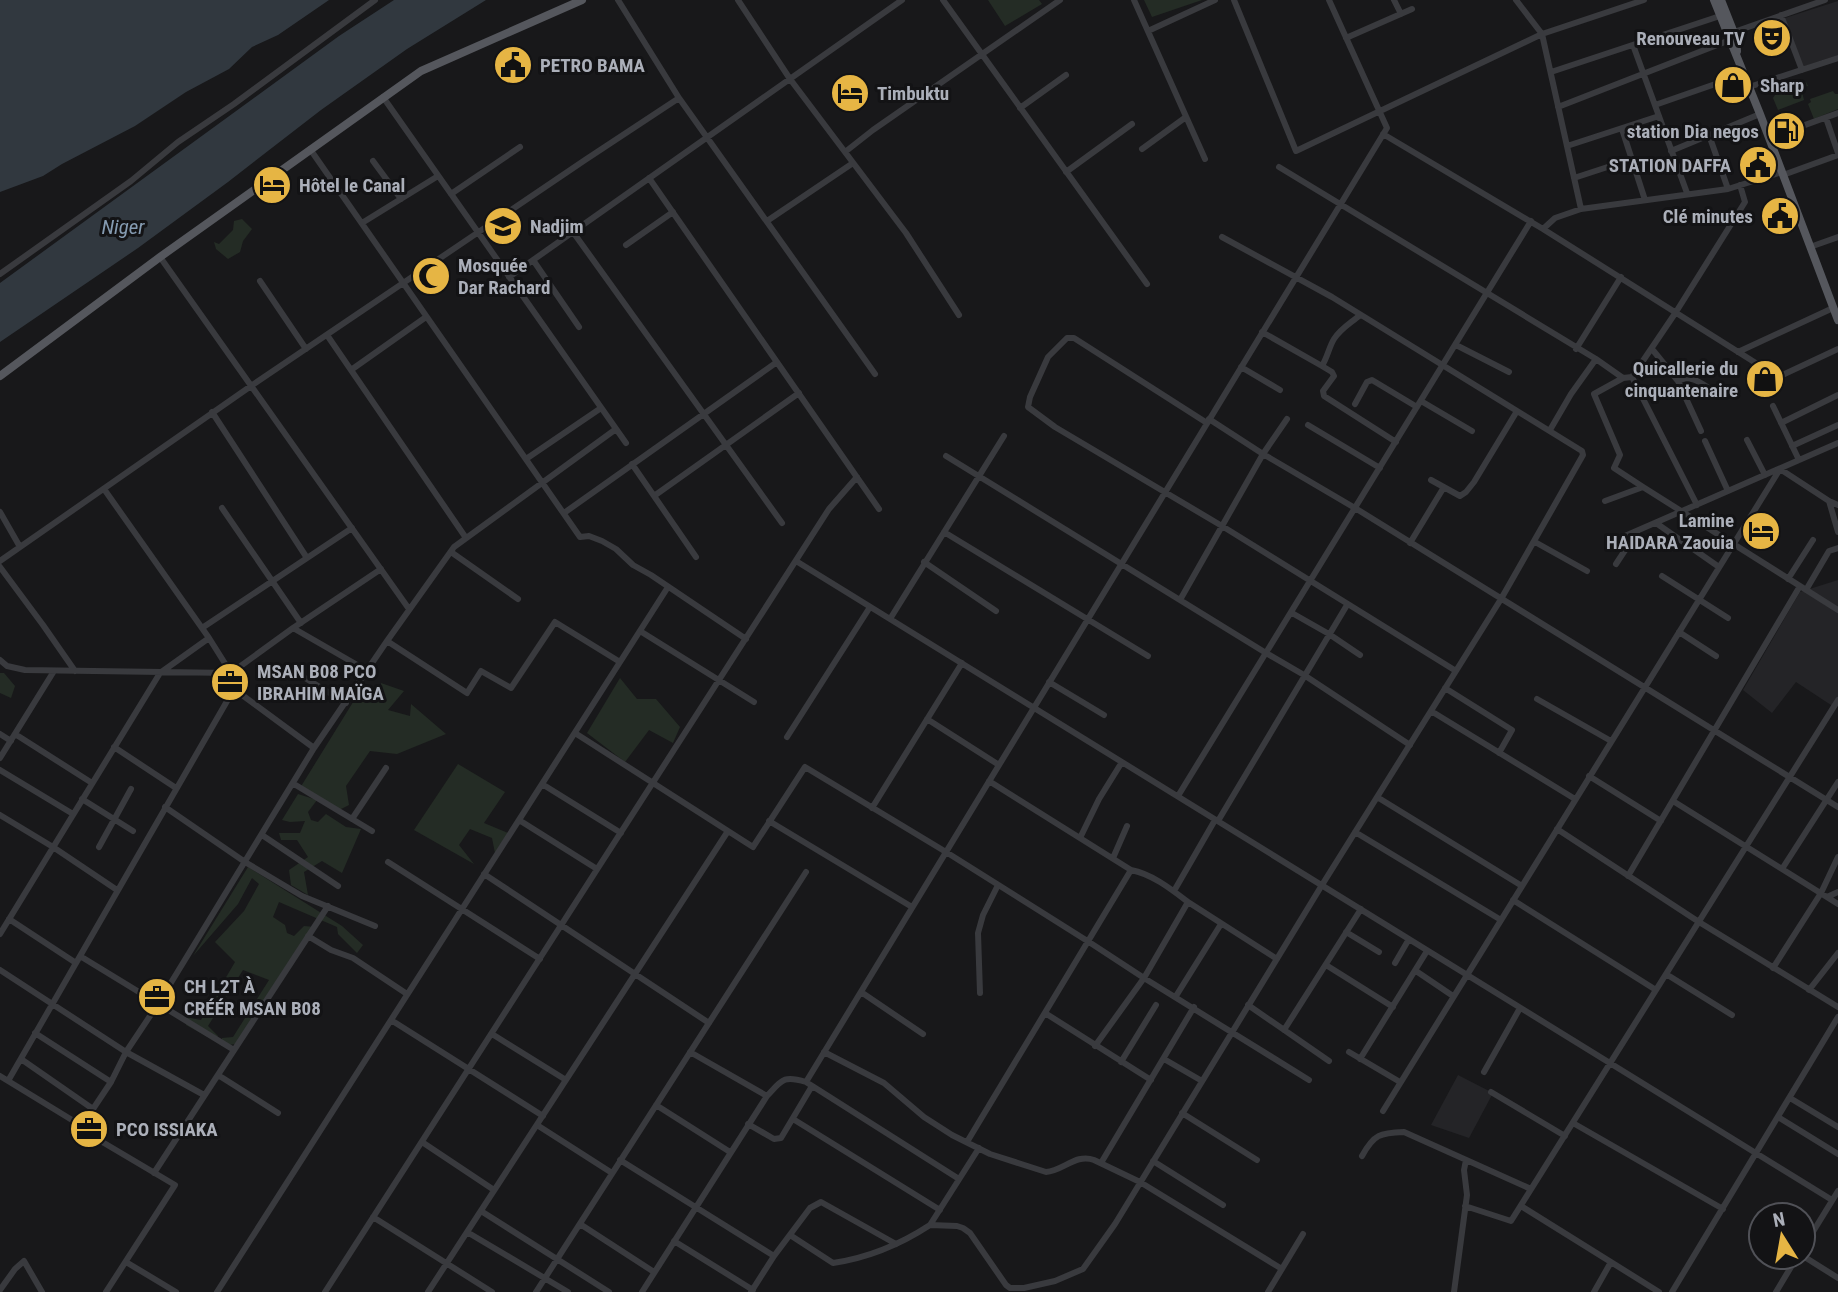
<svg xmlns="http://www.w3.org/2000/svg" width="1838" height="1292" viewBox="0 0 1838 1292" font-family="'Roboto Condensed',sans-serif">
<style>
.built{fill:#242427}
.green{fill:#242c25}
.water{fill:#31383f}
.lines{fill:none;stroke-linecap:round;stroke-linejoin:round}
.minor{stroke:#393a3e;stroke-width:6}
.major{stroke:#55575d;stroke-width:8}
.labels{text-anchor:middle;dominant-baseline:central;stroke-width:6;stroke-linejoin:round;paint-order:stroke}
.poi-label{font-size:19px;font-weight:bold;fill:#abafb9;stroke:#131315;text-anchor:start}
.water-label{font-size:21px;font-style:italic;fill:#859bb1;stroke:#131315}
</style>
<rect width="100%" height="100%" fill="#18181a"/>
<path class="built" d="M1838,1v54l-36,12 -17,-49z
M1838,580v120l-4,7 -38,-25 -24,31 -29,-23 57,-98z
M1458,1075l35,18 -24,45 -38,-13z"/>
<path class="green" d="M988,0h51l3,4 -37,22z
M1144,0h58l-50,17z
M1799,81l2,3 5,-2 2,4 -7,2 3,12 -26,10 -5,-12 2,-3 -2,-5 3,-1 4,5 -1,-3c3,-2 16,-9 20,-10z
M1833,91l2,3h3v15l-24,10 -6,-15 3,-2 -1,-3z
M242,219l10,10 -9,12 -3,11 -12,7 -12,-10 -2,-7 5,2 14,-14 1,-9z
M0,673h4l11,13 -4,12 -11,-5z
M620,678l17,21h19l24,28 -7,16 -24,-13 -24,32 -38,-29z
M381,683l23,8 -16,19 22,6 1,-12 35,30 -49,20 -27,-3 -24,35 3,19 -10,5 -39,-22 63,-102 7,14 11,1z
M458,764l47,28 -21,31 24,10 -13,20 -3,-15 -22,-9 -11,16 15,19 -60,-34z
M298,794l19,6 -9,12 3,8 7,2 8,-8 20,13 15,2 -19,44 -20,-12 -18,11 4,23 -17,-10 -2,-15 19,-13 -11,-17h-16l-2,-7h21l5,-12 -15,1 -8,-2z
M248,867l94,59 21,19 -6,8 -19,-19 -1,-7 -58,-25 -6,15 12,8 2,8 7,3 10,-10 12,1 -80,117 -15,2 1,-8 11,-1 36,-57 -26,-10 -35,56 10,10 -3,5 -29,-16 -1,-8 16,3 34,-58 -20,-20 29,-31 15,-27 -7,-6 -14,26 -45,52z"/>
<path class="water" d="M0,0h329l-51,35 -26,12 -23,22 -43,23 -51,34 -73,38 -19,12 -43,16z
M394,0h92l-79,49 -86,61 -93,72 -90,66 -138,94v-59l339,-247z"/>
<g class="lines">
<path class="minor" d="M618,0l61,98 196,276
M738,0l52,79 116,154 53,82
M943,0l204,284
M1134,0l71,159
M1234,0l62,151 246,-117 102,-34
M1394,0l7,14
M1516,0l26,34 39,175
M1781,15l21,55
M1148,31l67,-31
M1734,32l91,-32
M1346,38l66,-29
M1633,45l54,148
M1551,72l169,-56
M1749,87l89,-29
M383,97l243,346
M1655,105l89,-31
M1558,107l172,-67
M1020,108l46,-33
M1826,118l12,35
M1622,129l23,71
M1383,134l160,95 235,148 60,-28
M1709,135l19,54
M1769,138l69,-25
M1567,146l92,-30
M310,149l270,388 9,-1 13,5 14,8 17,16 18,10 95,64
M1142,149l44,-32
M1671,151l89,-37
M845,152l28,-22 187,-130
M373,161l28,38
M1279,167l317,192 27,19
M1066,172l66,-48
M1783,175l55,-20
M649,178l230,331
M1574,178l58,-19
M451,194l69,-47
M767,221l86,-58
M362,223l76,-47
M1543,229l12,-11 26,-9 147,-20 54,-17
M573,232l209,291
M626,245l47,-33
M1810,247l28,-10
M160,257l249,352
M533,260l46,67
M0,274l131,-93 47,-39 56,-38 141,-104
M509,277l393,-277
M260,281l46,68
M1262,332l60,34c6,-10 7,-19 12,-27 7,-11 17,-16 26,-24
M327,335l139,203
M1456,345l53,27
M1576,349l45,-72
M1652,349l26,32 23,50
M1738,352l95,-44
M1322,366l10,6 2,4 -11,15 1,5 72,46
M1241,367l39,23
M351,370l75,-53
M1632,377l-9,1 -29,16 26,61 -6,13 29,19 195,123
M1632,377l44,-65 69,-110 -5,-17
M1632,377l65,128
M1678,381c13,-8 25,4 37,11
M1421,401l51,30
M1355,404l12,-22 5,-2 45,27
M1773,406l26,54
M212,412l95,146
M1209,419l54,35 92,54 483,299
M1207,423l-133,-85h-7l-19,19 -18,40 -2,10 27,20 167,99 234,145
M1781,423l57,-28
M1308,425l72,43
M1550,430l21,-36 25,-35
M1747,440l18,35
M1705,441l23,50
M1792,446l46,-21
M946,456l320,197 38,22 106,70
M526,459l75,-51
M632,464l64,93
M1431,480l29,16 6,-4 8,-10 43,-71
M654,496l145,-103
M1605,501l38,-14
M1829,501l9,31
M222,508l79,115
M0,512l20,35
M564,513l213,-151
M1656,523l63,44
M944,532l204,124
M1618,539l220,-96
M1535,542l52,29
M1410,543l34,-56
M451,552l67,47
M0,561l251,-175 334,-226 94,-62
M796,561l1036,639
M924,562l72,49
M1616,564l21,-32
M0,567l43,58 32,46
M1662,576l66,42
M1788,579l25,-39
M1806,590l23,-39 9,-3
M1180,600l83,-146 24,-35
M1292,613l37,21 31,21
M890,619l114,-183
M202,628l150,-100
M293,628l73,42
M640,631l114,71
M1679,632l37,24
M387,641l80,52 14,-22 30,17 44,-66 65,40
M0,660l7,6 18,4 206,3 62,-45 88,-59
M292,670l54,33
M1049,682l55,33
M1445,688l67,42 -13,23
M234,689l80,59
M1537,699l74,42
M1431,711l144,88
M927,719l72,46
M575,733l178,114 52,-80 141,85 143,90 55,36 165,102
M0,734l11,7
M15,734l77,49
M787,737l83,-130
M114,747l62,41
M0,758l54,-87
M0,770l73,44
M1589,776l72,45
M989,781l142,89c21,4 40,19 57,32l89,57
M294,784l78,47
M542,784l79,49
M1178,796l353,-575
M1377,797l145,89
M82,799l51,32
M1673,801l165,103
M165,807l80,55 57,34 73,30
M872,808l90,-145
M0,815l53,32 64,43
M352,819l34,-51
M519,820l78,49
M769,821l143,86
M1218,821l129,-216
M1557,829l142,93 139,85
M1355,832l146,88
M262,835l76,51
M1080,838l19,-39 23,-37
M99,847l32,-58
M1113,858l14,-32
M388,862l152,97
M1782,869l56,-87
M484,874l225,149
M1628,876l172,-290
M1174,891l41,-71
M1827,897l11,-5
M1513,900l143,90
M9,919l67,44
M1346,932l33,20
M0,934l160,-261 49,-35
M308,936l23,14 22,8 54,36
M80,956l154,94
M1395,963l14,-24
M1326,965l67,42
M1773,968l48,-75 17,-36
M0,970l126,82 78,43
M1416,971l37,25
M1666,974l66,41
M1809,990l29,-37
M861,992l62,42
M980,993l-2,-60 5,-18 15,-30
M1176,996l45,-72
M1248,1005l81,56
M1045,1013l106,67
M391,1020l152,96
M1284,1030l77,-121
M35,1033l76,49
M492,1034l74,46
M1095,1046l49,-68 44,-76
M690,1052l77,44
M824,1052l60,31 40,34 28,18 38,19 56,18c17,-1 30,-19 48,-12l46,22 142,87
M1349,1052l51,30
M21,1059l72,50
M1164,1059l38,22
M1360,1059l67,-108
M1121,1062l35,-57
M1484,1072l36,-64
M218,1075l60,38
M0,1076l72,44 5,7 98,58 -69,107
M8,1081l226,-392 -3,-16 -22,-35 -105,-149
M806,1082l153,97
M1491,1092l74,44
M1790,1098l48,29
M656,1105l74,47
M1383,1111l397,-642 49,32 9,4
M1182,1113l75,47
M1778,1117l60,37
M793,1119l147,91
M1573,1123l150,86
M748,1124l26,15 7,-1 31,-52
M537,1125l75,48
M77,1127l16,-18 18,-27 15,-30 32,-48 156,-256 73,-107 67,-94 162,-118
M422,1142l72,48
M967,1142l164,-272
M1362,1156c12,-22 18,-23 42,-24l127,57
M620,1160l154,96
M1153,1161l70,44
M1101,1163l93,-156
M154,1173l174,-267
M1465,1206l46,15 327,-521
M1521,1206l138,86
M481,1211l128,81
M373,1217l119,75
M580,1224l74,48
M930,1225l27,1 6,2 7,5 36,52 4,3h14l31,-7 28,-12 32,-45 207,-339 179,-286 82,-144 -1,-4 -250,-154 -110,-60
M467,1232l101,60
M790,1235l43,28c34,-5 68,-19 97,-38l49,-77
M674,1241l79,49
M1803,1248l35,-57
M1803,1256l35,22
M126,1262l50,30
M0,1290l15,-21 9,-8 18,31
M217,1292l451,-705
M325,1292l504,-783 28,-32
M428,1292l300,-461
M536,1292l270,-420
M642,1292l125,-196c15,-16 16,-21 39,-14l581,-954 -58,-128
M751,1292l23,-36 36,-48 11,-6 75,42
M1268,1292l35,-58
M1454,1292l13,-97 -3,-25 2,-10
M1594,1292l17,-30
M1672,1292l166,-275
M1776,1292l21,-35"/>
<path class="major" d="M1714,0l46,114 78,206
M1721,0l15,38 1,13
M0,376l160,-119 261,-186 161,-71"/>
</g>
<defs>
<symbol id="theatre-disc" viewBox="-11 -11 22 22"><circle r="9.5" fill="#e6b544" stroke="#131315"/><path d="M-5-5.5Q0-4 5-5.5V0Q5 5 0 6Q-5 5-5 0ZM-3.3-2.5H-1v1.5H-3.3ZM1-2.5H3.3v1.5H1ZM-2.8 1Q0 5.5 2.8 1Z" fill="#111"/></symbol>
<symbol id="civic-disc" viewBox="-11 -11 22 22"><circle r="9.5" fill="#e6b544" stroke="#131315"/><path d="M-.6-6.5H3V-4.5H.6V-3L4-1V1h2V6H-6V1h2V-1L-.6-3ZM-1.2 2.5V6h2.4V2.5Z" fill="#111"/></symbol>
<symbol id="shop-disc" viewBox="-11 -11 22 22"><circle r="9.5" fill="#e6b544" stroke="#131315"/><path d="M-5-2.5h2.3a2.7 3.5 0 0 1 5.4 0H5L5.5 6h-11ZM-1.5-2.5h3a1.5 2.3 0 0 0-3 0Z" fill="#111"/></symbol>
<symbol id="hotel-disc" viewBox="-11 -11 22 22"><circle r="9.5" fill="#e6b544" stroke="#131315"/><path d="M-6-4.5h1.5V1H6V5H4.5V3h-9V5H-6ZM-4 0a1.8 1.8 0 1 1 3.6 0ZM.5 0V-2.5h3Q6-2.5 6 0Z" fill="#111"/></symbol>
<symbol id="fuel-disc" viewBox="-11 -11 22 22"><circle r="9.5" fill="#e6b544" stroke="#131315"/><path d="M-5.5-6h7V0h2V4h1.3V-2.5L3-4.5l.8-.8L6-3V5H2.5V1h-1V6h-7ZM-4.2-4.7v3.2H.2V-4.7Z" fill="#111"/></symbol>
<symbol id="university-disc" viewBox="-11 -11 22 22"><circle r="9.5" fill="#e6b544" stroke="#131315"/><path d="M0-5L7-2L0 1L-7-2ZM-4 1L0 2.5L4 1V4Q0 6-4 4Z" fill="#111"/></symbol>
<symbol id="mosque-disc" viewBox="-11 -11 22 22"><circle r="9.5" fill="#e6b544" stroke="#131315"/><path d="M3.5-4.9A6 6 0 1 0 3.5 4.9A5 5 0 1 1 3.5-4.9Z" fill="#111"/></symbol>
<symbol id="office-disc" viewBox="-11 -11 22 22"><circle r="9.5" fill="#e6b544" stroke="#131315"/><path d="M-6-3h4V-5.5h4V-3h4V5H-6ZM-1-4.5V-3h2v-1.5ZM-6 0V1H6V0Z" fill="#111"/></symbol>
</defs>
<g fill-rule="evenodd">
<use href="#theatre-disc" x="1750" y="16" width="44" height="44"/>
<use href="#civic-disc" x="491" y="43" width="44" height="44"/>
<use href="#shop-disc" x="1711" y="63" width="44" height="44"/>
<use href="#hotel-disc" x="828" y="71" width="44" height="44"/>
<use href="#fuel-disc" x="1764" y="109" width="44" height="44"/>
<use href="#civic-disc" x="1736" y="143" width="44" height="44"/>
<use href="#hotel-disc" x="250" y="163" width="44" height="44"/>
<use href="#civic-disc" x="1758" y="194" width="44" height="44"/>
<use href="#university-disc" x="481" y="204" width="44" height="44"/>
<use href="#mosque-disc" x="409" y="254" width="44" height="44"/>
<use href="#shop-disc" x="1743" y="357" width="44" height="44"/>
<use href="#hotel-disc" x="1739" y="509" width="44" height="44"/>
<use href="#office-disc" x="208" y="660" width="44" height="44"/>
<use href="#office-disc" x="135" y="975" width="44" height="44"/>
<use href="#office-disc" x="67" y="1107" width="44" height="44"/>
</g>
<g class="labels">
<g class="poi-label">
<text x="1745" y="38" text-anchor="end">Renouveau TV</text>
<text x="540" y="65">PETRO BAMA</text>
<text x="1760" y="85">Sharp</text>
<text x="877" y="93">Timbuktu</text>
<text x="1759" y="131" text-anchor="end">station Dia negos</text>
<text x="1731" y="165" text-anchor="end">STATION DAFFA</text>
<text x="299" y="185">Hôtel le Canal</text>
<text x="1753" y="216" text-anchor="end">Clé minutes</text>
<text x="530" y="226">Nadjim</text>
<text x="458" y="265">Mosquée<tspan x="458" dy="22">Dar Rachard</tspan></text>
<text x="1738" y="368" text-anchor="end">Quicallerie du<tspan x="1738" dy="22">cinquantenaire</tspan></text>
<text x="1734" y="520" text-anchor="end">Lamine<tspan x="1734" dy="22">HAIDARA Zaouia</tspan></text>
<text x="257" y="671">MSAN B08 PCO<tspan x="257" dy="22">IBRAHIM MAÏGA</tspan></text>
<text x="184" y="986">CH L2T À<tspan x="184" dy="22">CRÉÉR MSAN B08</tspan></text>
<text x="116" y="1129">PCO ISSIAKA</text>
</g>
<g class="water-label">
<text x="123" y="227">Niger</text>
</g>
</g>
<g transform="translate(1782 1236) rotate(349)"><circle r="33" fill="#131315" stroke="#505157" stroke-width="2"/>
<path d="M0-5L12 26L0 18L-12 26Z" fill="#e6b544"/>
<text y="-10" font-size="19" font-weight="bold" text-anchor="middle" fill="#abafb9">N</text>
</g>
</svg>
